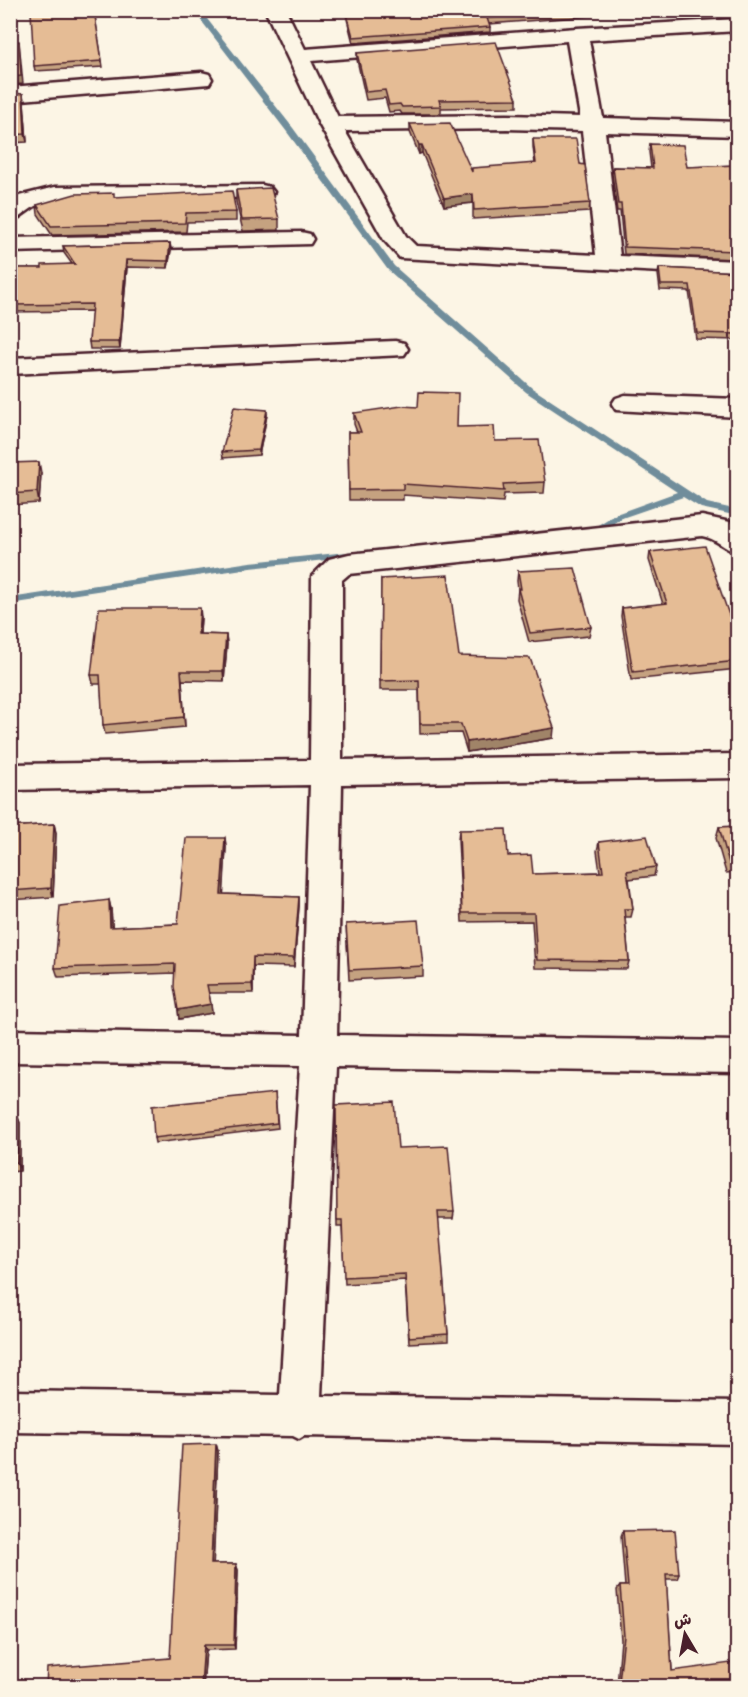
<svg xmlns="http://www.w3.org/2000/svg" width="748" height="1697" viewBox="0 0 748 1697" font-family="'Architects Daughter','Playpen Sans Arabic',sans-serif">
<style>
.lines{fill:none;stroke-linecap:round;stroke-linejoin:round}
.stream{fill:#6f8d9b;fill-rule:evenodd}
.street-casing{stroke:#4a1f2b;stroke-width:5}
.street{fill:#fcf5e5;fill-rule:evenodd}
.wall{fill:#c5a280;stroke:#4a1f2b;stroke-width:1.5}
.shaded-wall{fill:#a08468;stroke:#4a1f2b;stroke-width:1.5}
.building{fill:#e5bc95;stroke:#4a1f2b;stroke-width:1.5}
</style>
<rect width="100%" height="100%" fill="#fcf5e5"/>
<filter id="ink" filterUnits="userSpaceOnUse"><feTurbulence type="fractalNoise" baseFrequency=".0167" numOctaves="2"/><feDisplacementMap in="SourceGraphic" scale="12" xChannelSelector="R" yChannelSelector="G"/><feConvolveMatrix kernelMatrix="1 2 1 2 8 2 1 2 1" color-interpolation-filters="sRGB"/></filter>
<g filter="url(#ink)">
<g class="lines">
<path class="stream" d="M193,10h7l93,118 101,138 138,122 175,115 31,7v6l-37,-8 -18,-11 -61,21 -28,17h-6l-2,-2 2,-2 28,-17 61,-22 -151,-100 -138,-122 -101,-138z
M522,534l3,1 2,2 -2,2 -275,29 -240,36v-6l240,-36z"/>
<defs>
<path id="street" d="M265,10h21l19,39 272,-21 161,-9v12l-149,9 14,78 135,4v14l-133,-4 15,124 118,5v15l-338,-18 -16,-18 -65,-116zM567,41l13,76 -73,-2 -169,2 -27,-56zM507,129l75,2 14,124 -180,-9 -10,-10 -61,-105z
M201,72l8,2 3,5 -3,5 -199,17v-14z
M262,185l8,2 4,5 -4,5 -215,4 -20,5 -17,12 -8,2v-18l9,-6 36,-9z
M301,232l9,2 3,5 -3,5 -300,8v-14z
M395,341l9,2 4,6 -4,6 -394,19v-16z
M625,395l113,4v18l-122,-7 -4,-6 4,-6z
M702,516l28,6 8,6v25c-14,-4 -22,-15 -36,-17l-353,38 -7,6v180l396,-6v24l-396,6 -5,251 401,6v32l-402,-6 -15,329 417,6v42l-434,-8 -5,3 -6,-3 -283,-4v-41l270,4 20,-329 -290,-4v-32l292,5 8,-250 -300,5v-26l300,-4 2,-184 17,-17 20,-5z"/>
</defs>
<use href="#street" class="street-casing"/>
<use href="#street" class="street"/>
</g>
<path class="wall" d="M94,10l9,57 -68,4 -1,-5z
M340,10l252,1v5l-103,8 1,3v5l-137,11 -7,-28h-4z
M357,53l160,46v8l-76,1v6h-39l-2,-3 -11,1 -4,-14 -19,2 -9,-40z
M736,88h2v18l-3,-10z
M10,93l13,1 1,8 3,40 -17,1z
M410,124l62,47 63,-7 -2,-17v-8l47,25 10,39 -1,9 -116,7v-16l-29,3 -22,-53 -3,1 -9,-22z
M650,144l37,23 51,-2v72l-5,1 3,13 -2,8 -110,-5 -4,-43h-3l-5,-37 1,-7 38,1 -2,-16z
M236,190l43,29v11l-36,1 -7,-29z
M114,197l122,15v9l-49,1 -1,10 -134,3 -14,-21 -1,-9z
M170,243l1,7 -3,18 -41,-1 -7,82h-30l-1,-7 3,-31 -82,1v-44h32l30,-4 -8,-11 -1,-7z
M659,268l79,4v68l-42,-1 -7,-48 -29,-1 -2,-16z
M354,413l103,14 38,14 50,41 -1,11 -40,1 -1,8 -100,-7v5h-54l-1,-68h9l-3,-8z
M267,415l-8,40 -36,3 -1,-6z
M10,463l31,10 -2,30 -29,2z
M650,552l88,89v28l-107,11 -10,-64 1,-8 41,-4 -14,-44z
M518,571l73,56 -2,9 -60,6 -12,-43 1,-10 -1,-8z
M381,579l78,77 94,82 -86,14 -6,-19 -41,1 -1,-44h-39z
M201,617l-1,17 26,1 1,9 -3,37 -42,-1 3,47 -80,7 -2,-9 -2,-41h-8l-2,-9z
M54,824l2,9 -3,64 -43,3v-73z
M738,826v46l-12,1 -10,-35 3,-11z
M459,830l49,26 25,18 67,-2 -3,-21 2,-9 57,25 -2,9 -25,3 4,30 -2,8h-6l4,44 -2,8 -92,-1 -3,-47 -70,1 -4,-83z
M225,838l1,9 -3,47 76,3v9l-5,61 -41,-1v27h-44l3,20 -33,6 -4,-46 -117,4 -3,-9 54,-68 2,9 1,18 66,-3z
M346,924l77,42v10l-74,4z
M275,1093l3,35 -123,15 -1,-5z
M336,1105l62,43 56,64 -1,7h-15l10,115v7l-39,2 -4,-63 -60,4 -3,-57h-5z
M10,1115h7l3,8v48l-10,1z
M216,1444l2,7 -5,113h23l2,6 -3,79 -29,1 -3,36h-157l124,-28z
M623,1531l56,43 -2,5h-11l6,92 66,15h-121l4,-46 -4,-50 3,-4h5l-4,-50z"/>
<path class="shaded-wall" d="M342,10h4v5h-4z
M19,41l4,43 -13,1v-8z
M23,94l1,8 3,40 -2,-8z
M419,145h3v8l-3,1z
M473,194v9l-29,3v-8z
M170,243l1,7 -3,18v-7z
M126,260l1,7 -7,82 -1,-7z
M267,410v5l-8,40v-5z
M39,462l2,11 -2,30 -2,-11z
M200,608l1,9 -2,27 -1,-10z
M226,635l1,9 -3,37 -1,-10z
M181,671l1,9 3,47 -1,-10z
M10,683l3,9 -3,12z
M554,728l-1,10 -86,14v-10z
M54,824l2,9 -3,64 -2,-9z
M225,838l1,9 -3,56 -2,-9z
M299,897v9l-5,61v-9z
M109,900l2,9 2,27 -3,-9z
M253,957v36l-1,-9z
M211,1004l1,9 -33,6 -1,-9z
M17,1115l3,8v48l-3,-9z
M216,1444l2,7 -5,119 -2,-6z
M236,1564l2,6 -3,79 -1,-4z
M204,1645l2,5 -3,36h-2z"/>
<path class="building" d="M60,10h34l8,51 -68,5 -3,-54z
M346,10h246v1l-105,7 3,9 -137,10z
M19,41l2,35 -11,1v-35z
M496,42l21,57 -78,1 2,6 -39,1 -2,-3 -11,1 -4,-15 -19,2 -9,-39z
M10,93l13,1 2,40 -15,1z
M450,123l22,49v-4l64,-5 -3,-24h43l4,25 5,1 5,38 -116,7 -1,-16 -29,4 -22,-53h-3l-9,-21z
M650,144l33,1 4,22 51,-2v40l-2,1 2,6v18h-7l5,21 -111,-4 -4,-43h-3l-5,-37 40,1z
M271,188l8,31 -37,1 -6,-30z
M232,191l4,21 -50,1 -1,10 -134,3 -14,-21 38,-11 39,-1v4z
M170,243l-2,18 -42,-1 -7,82h-30l3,-38 -82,1v-37h32v-3l33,-1 -12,-18z
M659,268l79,4v62l-41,-1 -7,-48h-29z
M419,392l39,1 -1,34 37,-1 1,15 44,-1 6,42 -42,2 1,7 -101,-7v5l-54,1 -1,-58h13l-7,-19 48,-7 16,1z
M234,407l33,3 -8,40 -37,2z
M39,462l-2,30 -27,2v-31z
M705,546l33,95v20l-105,11 -11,-64 45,-5 -17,-51z
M575,568l16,59 -61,6 -12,-44h3l-3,-18z
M448,575l11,81 71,2 24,70 -87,14 -6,-18h-41l-1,-44 -39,1 1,-102z
M99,608h101l-2,26 28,1 -3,36h-42l3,46 -81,8 -3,-50h-9z
M54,824l-3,64 -41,3v-64z
M738,826v36l-9,1 -10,-36z
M506,829l2,27 23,-1 2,19 70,-2 -4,-30 48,-6 9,31 -29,4 6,38h-9l5,52 -92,-1 -3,-47h-72l-3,-83z
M186,838h39l-4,56 78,3 -5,61 -41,-1 -1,27 -45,1 4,19 -33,6 -4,-23 1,-23 -120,4 5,-62 49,-6 1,27 68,-3z
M418,920l5,46 -74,4 -3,-46z
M275,1093l2,30 -123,15 -2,-32z
M394,1102l4,46 50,-2 6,66h-16l10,122 -39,3 -4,-63 -61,3 -2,-57h-5l-1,-115z
M10,1115h7v47l-7,1z
M216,1444l-5,120h25l-2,81h-30l-3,41h-155l1,-18 123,-10 12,-213z
M675,1530l4,44h-13l6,97 66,-9v24h-103l-16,-3 5,-47 -4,-50h8l-5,-55z"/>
</g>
<rect width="748" height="1697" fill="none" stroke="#fcf5e5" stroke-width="36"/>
<rect x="18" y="18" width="712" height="1661" fill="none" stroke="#4a1f2b" stroke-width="2" filter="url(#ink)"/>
<g transform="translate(685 1634) rotate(350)" stroke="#fcf5e5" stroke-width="4.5" paint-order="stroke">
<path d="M0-4.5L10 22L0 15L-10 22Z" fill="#4a1f2b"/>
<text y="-9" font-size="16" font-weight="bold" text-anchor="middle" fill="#4a1f2b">ش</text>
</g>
</svg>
